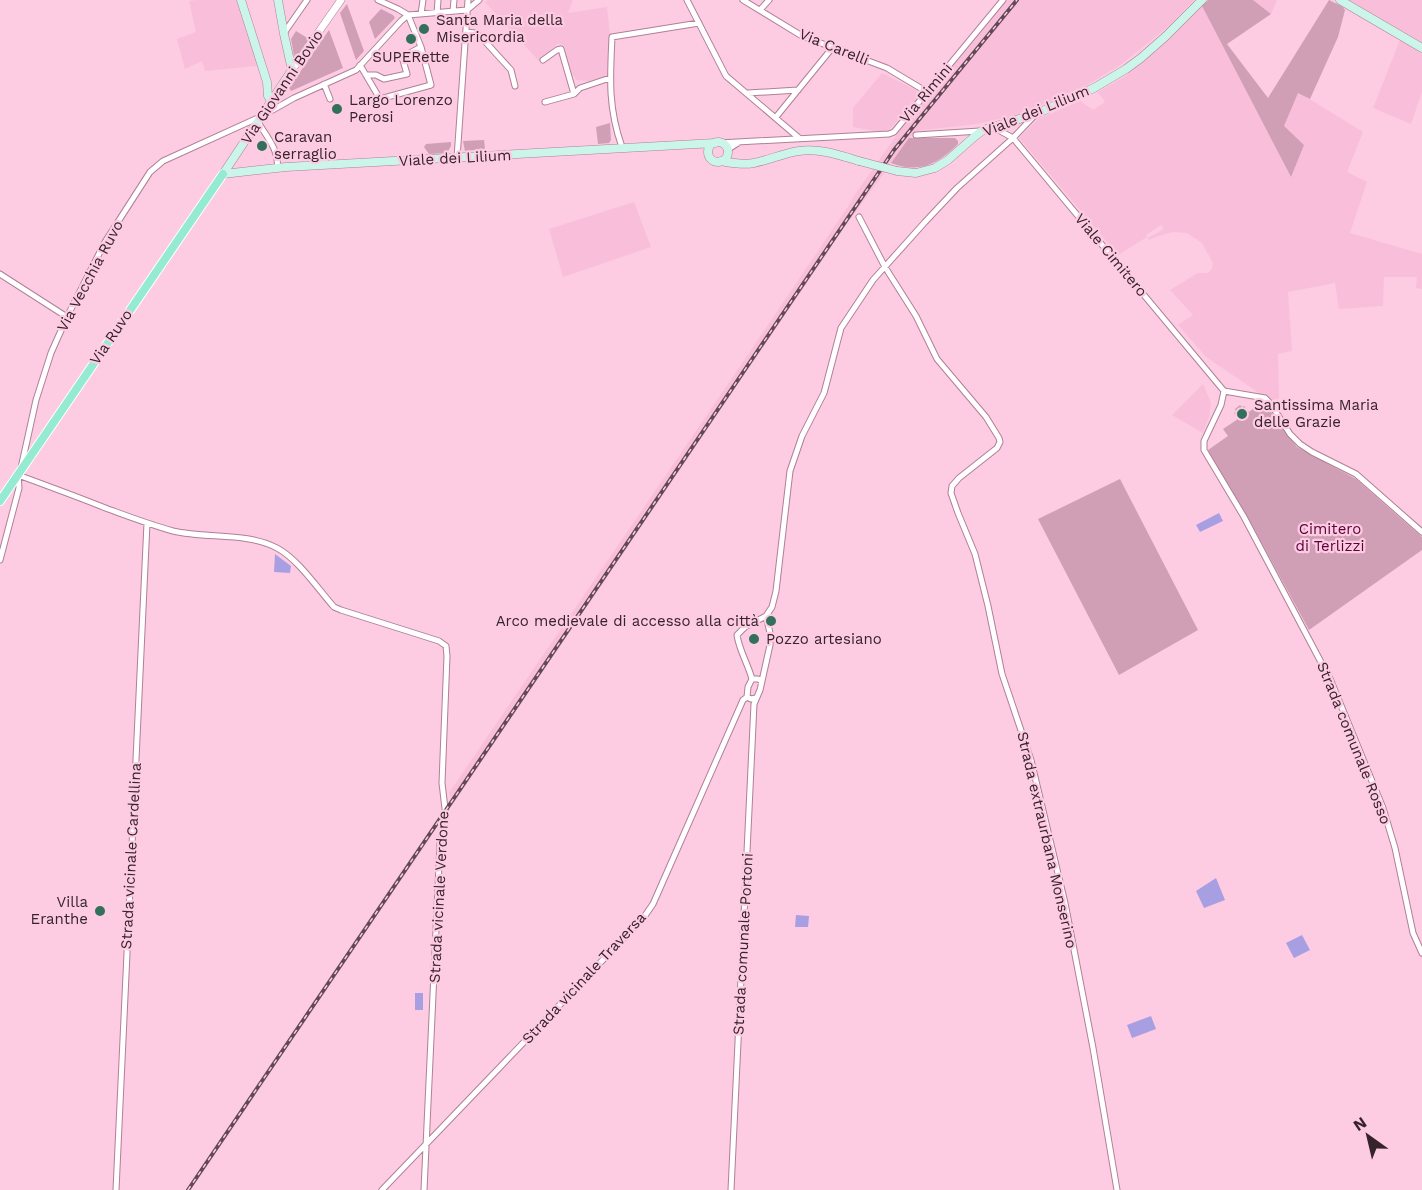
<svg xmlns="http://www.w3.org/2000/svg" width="1422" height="1190" viewBox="0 0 1422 1190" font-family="'Work Sans',sans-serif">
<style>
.built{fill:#f9bfda}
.green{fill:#d09fb5}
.water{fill:#a89fe3}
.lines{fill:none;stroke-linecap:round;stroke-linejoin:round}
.minor-casing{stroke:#af8096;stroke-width:7}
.tertiary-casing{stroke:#af8096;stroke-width:8}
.secondary-casing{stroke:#af8096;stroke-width:9}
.primary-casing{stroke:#fff;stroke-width:10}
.minor{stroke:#fff;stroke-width:5}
.tertiary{stroke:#fff;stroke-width:7}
.secondary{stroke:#caf5e8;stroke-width:8}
.primary{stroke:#95ebd1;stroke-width:8}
.rail-casing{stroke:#634955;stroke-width:4}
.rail{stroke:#fdcbe2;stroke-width:1.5;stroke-dasharray:4.5;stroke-linecap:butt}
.secondary-bridge-casing{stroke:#af8096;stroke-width:9;stroke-linecap:butt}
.secondary-bridge{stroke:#caf5e8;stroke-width:8}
.poi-dot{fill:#32705c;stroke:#fdcbe2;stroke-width:2}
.labels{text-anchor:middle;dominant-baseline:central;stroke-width:4.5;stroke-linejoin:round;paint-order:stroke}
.poi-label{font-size:15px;fill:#36232c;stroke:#fdcbe2;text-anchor:start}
.street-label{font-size:15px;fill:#36232c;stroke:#fdcbe2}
.park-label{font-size:15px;fill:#5b023a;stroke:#fdcbe2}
</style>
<rect width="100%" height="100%" fill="#fdcbe2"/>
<path class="built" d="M197,0h40l20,66 -52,5 -3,-10 -17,8 -8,-30 19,-7 -7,-31z
M488,0h85l-5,13 39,-6 3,27 -3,42 -18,5 -12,-1 -6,-7 -10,-29h-4l-18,17 -54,-59z
M1008,0h186l-24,25 -47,38 -44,27 -63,25 -38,9 -63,7 -67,91 -395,582 -4,-11 275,-403 125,-185 5,-9 46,-66z
M1253,0h24l-6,14z
M1340,0h82v48z
M1202,6l89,171 -8,-50 15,-35 65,40 -16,40 20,10 -17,51 72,21v35l-6,-1 1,-11h-33l-1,29 -44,3 -4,-26 -47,9 4,59 -14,3 1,44 -8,3 -65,-44 -28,-32 15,-10 -23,-25 28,-17h10l4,-4 1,-6 -11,-20 -15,-10 -14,-1 -15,4 -9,4 -1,-2 16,-9 -3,-4 -15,10 1,2 -29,18 -99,-117 19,-19 42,-18 13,9 12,-8 -7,-10 26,-15 46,-39z
M1400,40l22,14v38l-11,32 -38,-16z
M882,73l34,17 2,7 -28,32 -4,2h-12l-21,-4v-19z
M634,202l17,45 -88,30 -14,-48z
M1203,384l8,19 -2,14 -6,16 -31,-18z"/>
<path class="green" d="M1208,0h45l18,14 -44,30 41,54 61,-98 14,7 2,3 -7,27 -28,62 -12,-6 -14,33 20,19 -13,32 -89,-171z
M347,4l17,47 -8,9 -16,-47z
M381,9l12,6 2,3 -20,21 -6,-17z
M329,30l14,38 -52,23 -2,-3z
M296,31l13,8 -13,18 -2,-1 -3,-17z
M610,123l1,17 -2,3 -11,1 -2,-17z
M909,138h46l3,3v3c-20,20 -39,30 -67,19z
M484,140l1,9 -20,2 -2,-10z
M451,142v4l-4,7 -18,1 -5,-7 2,-3z
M1263,401l34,46 59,32 66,58v13l-113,80 -57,-105 -23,-36 -21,-39 20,-14 -5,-7 15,-10 -4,-6 2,-1 -1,-3 5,-4 2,2 2,-1 5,6z
M1120,479l78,151 -79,45 -81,-156z"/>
<path class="water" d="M1219,513l4,8 -23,11 -4,-7z
M275,554l16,12 -1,7 -16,-1z
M1216,878l9,22 -21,8 -8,-17z
M796,915l13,1 -1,11h-13z
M1302,935l8,15 -16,8 -8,-15z
M415,993h8v17h-8z
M1151,1016l5,13 -24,9 -5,-13z"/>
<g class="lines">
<defs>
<path id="minor" d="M378,0l20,9 10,6
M687,0l39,76 73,62
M743,0l59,36 85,32 40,24
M760,10l9,-10
M453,11l1,-11
M437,13l1,-13
M421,14l2,-14
M466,32l9,1 6,4 30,33 4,16
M284,33l23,-33
M543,60l14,-10 4,-1 13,45 6,-6 30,-10
M360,65l20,34 51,-14 -10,-38 -13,-32
M366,75h10l8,4 23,-5 -5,-17 19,-10
M324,84l6,15
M748,93l50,-3
M545,102l29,-8
M776,117l57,-70
M258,122c8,14 22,29 19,46
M993,127l20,11 211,253
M916,135l64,-4
M719,143l170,-9 5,-2 109,-132
M622,147c-14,-39 -12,-69 -10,-110l87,-14
M727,150l11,-7
M457,158l11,-158
M859,217l26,50 31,49 21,43 49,58 13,21 1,4 -3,6 -38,30 -7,8 -1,7 7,20 17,41 13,52 14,68 29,86 34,143 28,145 24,142
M0,274l67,43
M1224,391l-3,14 -17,36v9l40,67 87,164 52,127 12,40 18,85 9,20
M1224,391l41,7 5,5 20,31 10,10 12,8 44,22 66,58
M21,468l15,-68 15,-47 16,-36 38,-75 45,-70 13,-11 99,-45 32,-18 62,-28 45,-49 7,-6 59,-5 12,-10
M0,560l19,-72 -1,-13c30,11 60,22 90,34 22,8 43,16 65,22 34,8 74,1 104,17 21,11 41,41 57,59l7,3 98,31 7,5 1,10 -5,127 4,34 -6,26 -16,347
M752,679c-4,-15 -13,-29 -15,-44l8,-8 21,-11 6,-9 4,-16 14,-120 12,-35 22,-43 17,-65 32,-48 52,-58 32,-34 56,-50 21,-22
M756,698l-5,1 -4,-2 1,-10 4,-8h6l4,2
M116,1190l31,-667
M382,1190l262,-273 9,-13 90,-204 4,-3
M731,1190l23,-486 6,-14 10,-45v-12l-4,-17"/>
<path id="tertiary" d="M292,70l49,-70"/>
<path id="secondary" d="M241,0l26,82 1,14 3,5
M1340,0l82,48
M708 152a10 10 0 1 1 20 0a10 10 0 1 1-20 0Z
M721,161c11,2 22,4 33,2 15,-3 30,-10 45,-12 21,-3 40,4 60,10
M897,171l19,2 19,-5 13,-8 26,-23 9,-7 53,-16 58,-26 32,-19 15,-11 25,-22 36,-36
M223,174l63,-7 429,-24
M223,174l69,-104 -8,-36 -6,-34"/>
<path id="primary" d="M0,501l223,-327"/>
</defs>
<use href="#minor" class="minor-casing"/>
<use href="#tertiary" class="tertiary-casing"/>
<use href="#secondary" class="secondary-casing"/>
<use href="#primary" class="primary-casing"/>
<use href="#minor" class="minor"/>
<use href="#tertiary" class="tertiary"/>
<use href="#secondary" class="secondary"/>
<use href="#primary" class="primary"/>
<defs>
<path id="rail" d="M188,1190l706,-1040 123,-150"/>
</defs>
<use href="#rail" class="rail-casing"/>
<use href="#rail" class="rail"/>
<defs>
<path id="secondary-bridge" d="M859,161l38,10"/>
</defs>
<use href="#secondary-bridge" class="secondary-bridge-casing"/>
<use href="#secondary-bridge" class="secondary-bridge"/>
</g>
<g class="poi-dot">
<circle cx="424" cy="29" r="6"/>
<circle cx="411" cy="39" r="6"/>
<circle cx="337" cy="109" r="6"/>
<circle cx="262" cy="146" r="6"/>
<circle cx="1242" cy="414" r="6"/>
<circle cx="771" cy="621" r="6"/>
<circle cx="754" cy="639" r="6"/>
<circle cx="100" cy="911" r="6"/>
</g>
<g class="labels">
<g class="poi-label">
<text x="436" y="20">Santa Maria della<tspan x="436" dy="17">Misericordia</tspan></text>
<text x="411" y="57" text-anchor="middle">SUPERette</text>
<text x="349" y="100">Largo Lorenzo<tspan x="349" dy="17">Perosi</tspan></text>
<text x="274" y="137">Caravan<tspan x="274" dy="17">serraglio</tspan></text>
<text x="1254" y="405">Santissima Maria<tspan x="1254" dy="17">delle Grazie</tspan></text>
<text x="759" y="621" text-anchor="end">Arco medievale di accesso alla città</text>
<text x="766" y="639">Pozzo artesiano</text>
<text x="88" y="902" text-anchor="end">Villa<tspan x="88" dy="17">Eranthe</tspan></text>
</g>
<g class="street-label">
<text transform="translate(834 47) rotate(22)">Via Carelli</text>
<text transform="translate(282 87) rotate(-56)">Via Giovanni Bovio</text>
<text transform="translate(926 93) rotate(-50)">Via Rimini</text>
<text transform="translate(1036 111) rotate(-22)">Viale dei Lilium</text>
<text transform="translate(455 158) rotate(-3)">Viale dei Lilium</text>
<text transform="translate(1111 255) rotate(50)">Viale Cimitero</text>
<text transform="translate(90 276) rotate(-62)">Via Vecchia Ruvo</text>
<text transform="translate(111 337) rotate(-56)">Via Ruvo</text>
<text transform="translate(1354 743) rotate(68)">Strada comunale Rosso</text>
<text transform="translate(1047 840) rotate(77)">Strada extraurbana Monserino</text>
<text transform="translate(131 856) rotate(-87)">Strada vicinale Cardellina</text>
<text transform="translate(439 897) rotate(-87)">Strada vicinale Verdone</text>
<text transform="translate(743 944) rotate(-87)">Strada comunale Portoni</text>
<text transform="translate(584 978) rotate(-47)">Strada vicinale Traversa</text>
</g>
<g class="park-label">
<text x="1330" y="529">Cimitero<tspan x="1330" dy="17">di Terlizzi</tspan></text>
</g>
</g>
<g transform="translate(1368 1136) rotate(326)" stroke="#fdcbe2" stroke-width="4.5" paint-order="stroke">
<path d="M0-4.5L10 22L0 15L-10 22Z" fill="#36232c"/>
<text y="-9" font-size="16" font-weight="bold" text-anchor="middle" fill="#36232c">N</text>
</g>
</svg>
